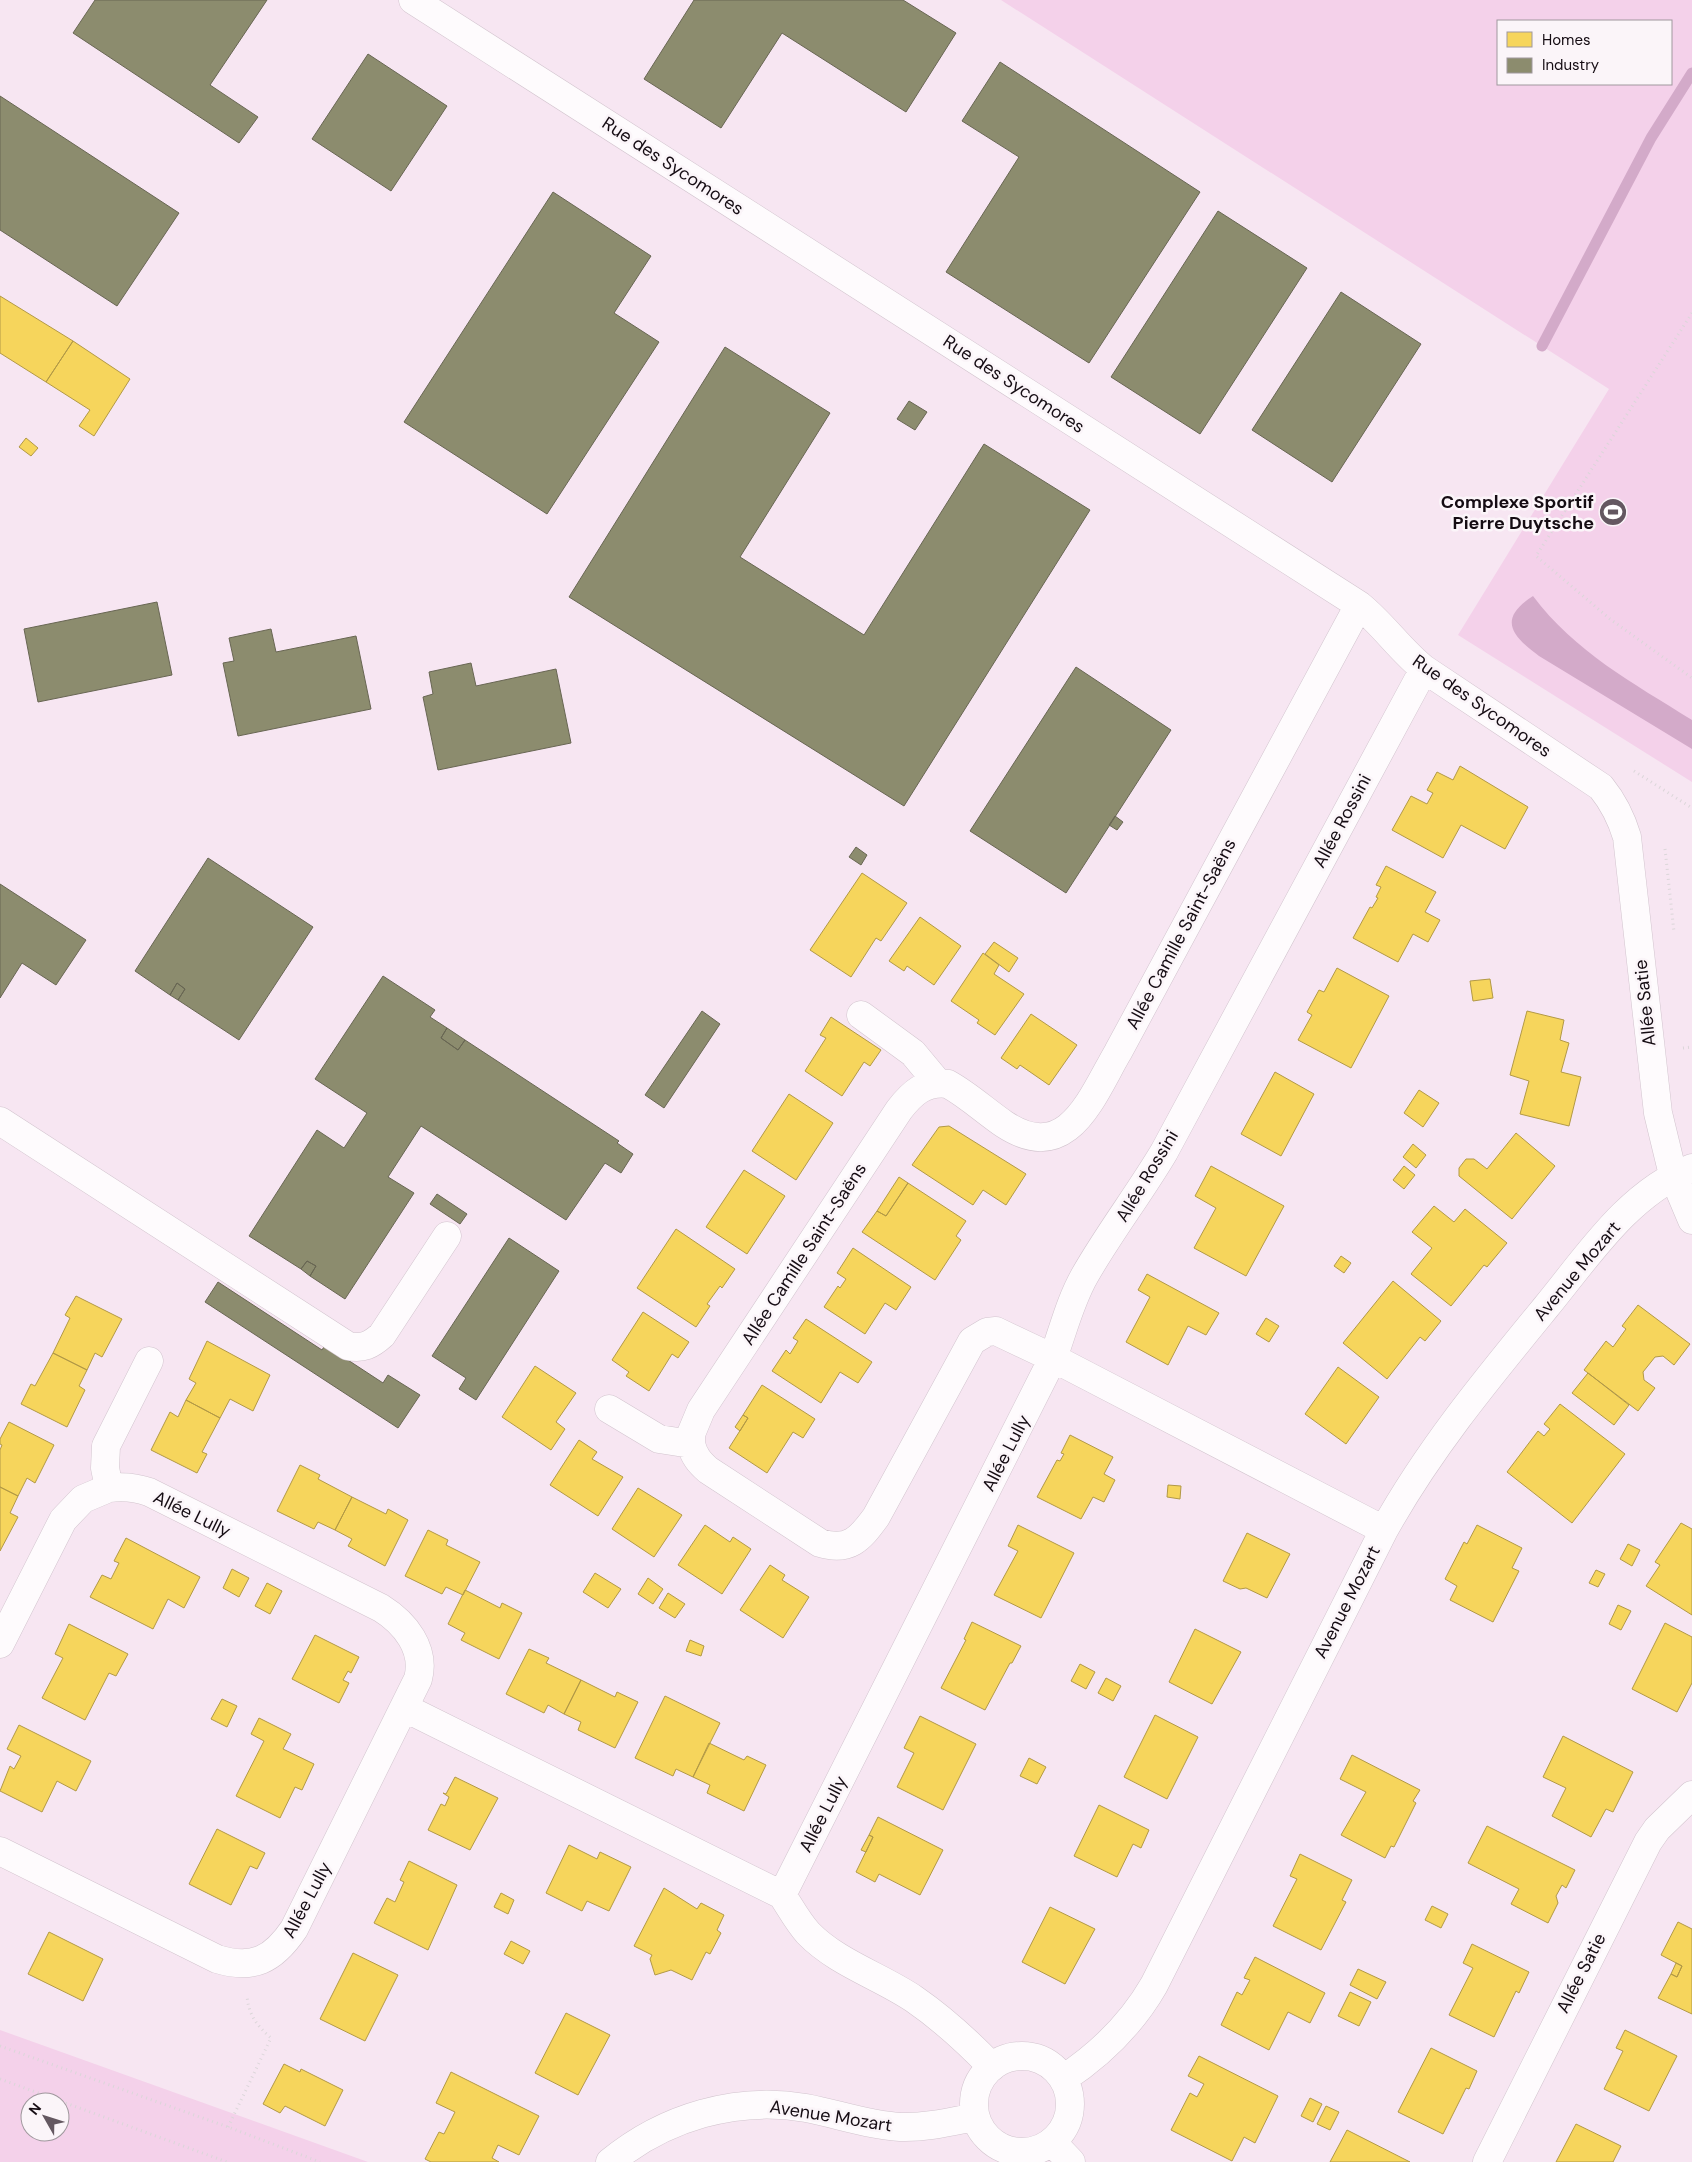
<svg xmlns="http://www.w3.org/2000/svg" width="1692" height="2162" viewBox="0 0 1692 2162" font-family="'DM Sans',sans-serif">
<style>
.green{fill:#f4d1ea;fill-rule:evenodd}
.water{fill:#d3aac9}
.homes{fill:#f6d55c;stroke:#b29946}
.industry{fill:#8c8c6e;stroke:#686653}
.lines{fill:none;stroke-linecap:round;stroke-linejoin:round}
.stream{stroke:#d3aac9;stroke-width:11}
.street-casing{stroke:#d2c4ce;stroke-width:29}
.path{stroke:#dbd6d9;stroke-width:3;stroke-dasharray:1 4;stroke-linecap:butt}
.street{stroke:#fefbfd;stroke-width:28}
.labels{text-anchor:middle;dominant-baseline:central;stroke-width:5;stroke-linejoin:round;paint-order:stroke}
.street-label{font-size:18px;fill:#150c13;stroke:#fbf5f9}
.poi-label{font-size:18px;font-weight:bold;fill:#150c13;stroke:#fbf5f9;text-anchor:end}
</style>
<rect width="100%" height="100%" fill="#f7e6f2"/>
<path class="green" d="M1001,0h691v782l-234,-147 151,-246zM1498,21h173v63h-173z
M0,2030l368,132h-368zM30,2102h30v30h-30z"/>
<path class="water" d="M1533,596c42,56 100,87 159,124v29l-153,-93c-27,-20 -42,-37 -6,-60z"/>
<path class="homes" d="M0,296l73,45 -27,41 -46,-29z
M73,341l57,38 -36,57 -15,-10 11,-16 -44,-28z
M26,438l12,10 -7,8 -12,-9z
M1460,766l68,41 -23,42 -44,-24 -18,33 -51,-28 19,-34 16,8 6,-11 -6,-3 10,-18 16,8z
M1386,866l50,26 -11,20 15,8 -12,22 -15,-8 -15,28 -45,-24 17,-31 2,1 6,-10 -2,-1 5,-10 -5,-2z
M862,873l45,30 -26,38 -5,-3 -25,39 -41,-27z
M920,917l41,29 -27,39 -27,-19 -3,5 -15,-10z
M994,942l24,16 -9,14 -24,-18z
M983,953l16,12 -5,9 30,20 -29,41 -18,-12 2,-3 -28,-19z
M1337,968l52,28 -38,72 -53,-28 14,-25 -5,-3 12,-22 5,2z
M1490,979l3,19 -20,3 -3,-20z
M1527,1011l37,9 -4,20 9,3 -8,29 20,5 -12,49 -49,-12 9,-33 -19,-6z
M1031,1014l46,31 -28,40 -29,-20 -3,4 -16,-11z
M831,1017l50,33 -11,16 -6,-4 -22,34 -37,-25 21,-33 -6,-3z
M1275,1072l39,22 -33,62 -40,-22z
M1419,1090l20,13 -16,24 -19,-14z
M789,1094l44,29 -37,57 -44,-29z
M949,1126l77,48 -20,31 -23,-15 -10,15 -61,-40 27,-38z
M1516,1133l39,33 -43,53 -53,-43v-8l7,-9h8l13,10z
M1413,1144l13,11 -10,13 -13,-11z
M1211,1166l73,40 -38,70 -52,-28 22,-40 -21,-12z
M1404,1166l11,9 -11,14 -11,-9z
M744,1170l41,26 -38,58 -41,-27z
M899,1177l9,6 -22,33 -9,-5z
M908,1183l58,38 -10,15 5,4 -26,40 -73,-48 15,-21 9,5z
M1434,1206l20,16 11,-13 42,34 -20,24 -3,-2 -33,41 -40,-32 21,-26 -20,-16z
M676,1229l59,40 -13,19 -2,-2 -13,18 3,2 -14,21 -59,-39z
M853,1248l58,39 -15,23 -11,-7 -20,31 -41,-27 14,-21 2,2 6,-9 -9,-6z
M1341,1256l10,7 -7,10 -10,-7z
M1147,1274l72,39 -13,22 -18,-9 -20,39 -42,-23 24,-45 -12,-7z
M1393,1281l48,40 -16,20 -5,-4 -33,42 -44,-36z
M76,1296l46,23 -20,38 -7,-4 -8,17 -34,-17 17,-35 -5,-3z
M1638,1305l52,39 -16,21 -11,-9 -8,1 -12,15 1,8 11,8 -17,23 -54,-41 22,-29 7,6 13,-18 -4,-3z
M643,1312l46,30 -11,16 -6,-4 -23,37 -23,-15 3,-4 -17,-12z
M1266,1318l13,8 -10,16 -13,-8z
M806,1319l66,43 -14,21 -18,-11 -19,31 -49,-32 14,-21 4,4 8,-13 -5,-3z
M207,1341l63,34 -17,36 -23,-12 -10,19 -34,-18 10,-17 -7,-4z
M53,1353l34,17 -8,16 6,4 -18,37 -46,-23 10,-20 4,2z
M535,1366l41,27 -20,29 9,7 -14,21 -49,-33z
M1338,1367l41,30 -33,47 -41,-30z
M1588,1373l41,32 -15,20 -42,-32z
M762,1385l53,34 -12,19 -10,-6 -26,41 -38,-25 19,-30 -5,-3z
M186,1400l34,18 -18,34 5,2 -10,19 -46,-23 19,-38 8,5z
M1560,1404l65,50 -53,69 -65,-51 31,-41 6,5 6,-7 -6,-5z
M743,1415l5,3 -8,13 -5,-4z
M9,1422l45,23 -19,38 -8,-5 -9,18 -18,-9v-37l2,-5 -2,-1v-5z
M1070,1435l43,22 -9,17 11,6 -11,22 -11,-5 -12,22 -44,-22 20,-37 3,1 4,-7 -3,-1z
M579,1440l18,12 -5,7 31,18 -25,39 -48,-31z
M300,1465l20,10 -2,4 34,18 -17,33 -17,-8 -4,7 -37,-18z
M1168,1485l13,1 -1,13 -13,-2z
M0,1487l18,9 -8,17 8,4 -18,34z
M638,1488l44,27 -28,42 -42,-28z
M352,1497l34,17 2,-5 20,11 -23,46 -37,-20 4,-7 -17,-9z
M1681,1523l11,6v86l-46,-29 14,-21 -5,-3z
M705,1525l25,17 3,-5 18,12 -29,45 -44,-29z
M1018,1525l56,28 -33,65 -47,-23 24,-44 -10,-5z
M1477,1525l45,23 -10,20 7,3 -26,51 -43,-22 7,-14 -12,-7 19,-37 3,2z
M428,1530l20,10 -2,5 34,17 -17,33 -17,-8 -4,7 -37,-18z
M1247,1533l43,21 -23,44 -21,-10 -6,1 -17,-8z
M126,1538l74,39 -16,31 -16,-9 -15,30 -63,-32 12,-22 9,4 8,-16 -5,-2z
M1628,1544l12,6 -8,16 -12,-7z
M770,1565l15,10 -3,5 27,17 -26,41 -43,-28z
M232,1569l17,9 -10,19 -16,-9z
M1596,1570l9,4 -7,13 -9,-4z
M595,1573l26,16 -13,19 -25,-16z
M648,1578l15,11 -10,15 -15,-10z
M267,1583l15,8 -12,23 -15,-8z
M465,1590l35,18 2,-5 20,10 -23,46 -38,-19 4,-7 -17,-9z
M668,1593l17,11 -10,14 -16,-10z
M1618,1605l13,6 -10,19 -12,-6z
M972,1622l49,24 -9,17h-2l-25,47 -44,-22 25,-48 -2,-1z
M1665,1623l27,14v46l-15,29 -45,-23z
M69,1624l59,30 -12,22 -7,-3 -24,47 -43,-22 21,-40 -8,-4z
M1195,1629l46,23 -29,52 -43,-22z
M315,1635l44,22 -8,16 -3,-2 -5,9 6,3 -10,20 -47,-24z
M690,1640l14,6 -3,10 -15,-5z
M529,1649l20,9 -3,5 35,17 -17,34 -16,-9 -4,8 -38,-19z
M1080,1664l15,8 -9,17 -15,-8z
M1106,1678l15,8 -8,15 -15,-8z
M581,1680l34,17 2,-5 21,10 -23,46 -37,-18 3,-8 -17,-8z
M665,1696l55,27 -27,54 -17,-8 -3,7 -38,-18z
M222,1699l15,7 -10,21 -16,-8z
M1155,1715l43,22 -31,62 -43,-22z
M920,1716l56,28 -33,66 -46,-23 17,-34 -10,-5z
M259,1718l32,16 -8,15 31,15 -12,26 -7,-3 -15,31 -44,-22 28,-55 -13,-7z
M19,1725l72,36 -15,30 -19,-10 -15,31 -42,-21 10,-25 4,3 7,-13 -14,-7z
M1563,1736l70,36 -20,40 -7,-3 -15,28 -39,-21 14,-28 -23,-11z
M709,1743l35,17 3,-4 19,9 -22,46 -37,-18 3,-8 -17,-8z
M1352,1755l68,35 -7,11 3,2 -22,44 -3,-1 -6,12 -44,-23 25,-43 -26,-13z
M1029,1758l17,9 -9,17 -17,-8z
M455,1777l43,21 -28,52 -42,-20 13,-26 4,2 4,-9 -6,-4 3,1z
M1099,1805l50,25 -8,18 -8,-4 -16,33 -43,-21z
M878,1817l65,33 -23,45 -41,-21 -4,8 -19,-10 17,-35 -4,-2z
M1487,1826l88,44 -9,18 -4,-3 -6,11 2,7 -10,20 -37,-19 8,-15 -51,-26z
M217,1829l48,24 -8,16 -7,-3 -19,39 -42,-21z
M869,1835l4,2 -7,15 -5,-2z
M569,1845l28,14 3,-7 31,15 -22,44 -22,-10 -5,10 -36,-18z
M1300,1854l52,26 -10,20 4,2 -25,48 -48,-24 24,-47 -7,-3z
M409,1861l48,24 -29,65 -54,-27 13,-25 8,4 9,-20 -4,-2z
M664,1888l33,21 4,-6 23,12 -7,15 4,3 -11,21 -4,-2 -14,28 -21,-10 -16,5 -5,-16 2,-4 -18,-9z
M501,1893l13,7 -6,14 -14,-7z
M1432,1906l16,8 -7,14 -16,-8z
M1050,1907l45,22 -30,55 -43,-22z
M1678,1922l14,7v85l-34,-16 13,-24 6,3 5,-11 -21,-11z
M49,1932l54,27 -20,42 -55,-27z
M511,1941l19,10 -7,13 -19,-10z
M1472,1944l57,28 -10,21 -3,-2 -22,46 -45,-22 24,-47 -10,-5z
M353,1953l45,22 -33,66 -45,-22z
M1255,1957l70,36 -15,30 -22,-11 -19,38 -48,-25 16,-33 5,3 8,-15 -6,-2z
M1676,1963l6,3 -5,11 -6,-3z
M1358,1969l28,13 -9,17 -27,-14z
M1350,1992l21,10 -12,24 -21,-10z
M566,2013l44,22 -32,60 -43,-22z
M1625,2030l52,26 -28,55 -45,-22 19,-38 -7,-3z
M1431,2048l46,23 -8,18 -3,-1 -23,46 -45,-22z
M1199,2056l79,40 -23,47 -11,-6 -12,24 -61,-31 19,-37 7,4 7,-13 -16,-8z
M284,2064l16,8 1,-3 42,21 -18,36 -40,-20 -5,7 -17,-9z
M451,2072l88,44 -20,39 -21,-10 -6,13 7,4h-68l-6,-3 14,-27 5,2 11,-22 -19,-9z
M1310,2098l12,6 -9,18 -12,-6z
M1326,2106l13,6 -9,18 -13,-6z
M1576,2124l45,22 -8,16h-57z
M1347,2130l63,32h-80z"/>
<path class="industry" d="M95,0h172l-57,85 48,32 -19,26 -166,-110z
M694,0h209l53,33 -50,79 -124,-79 -61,95 -77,-49z
M368,54l79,52 -56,85 -79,-52z
M1000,62l200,130 -111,171 -143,-91 73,-115 -57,-36z
M0,96l179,117 -62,93 -117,-76z
M553,192l98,64 -37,57 45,29 -112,172 -143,-92z
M1218,211l89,57 -107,166 -89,-57z
M1341,292l80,52 -89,138 -80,-52z
M725,347l105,66 -90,144 124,78 120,-191 106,66 -186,296 -335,-209z
M909,401l18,11 -12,18 -18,-11z
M157,602l15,73 -134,27 -14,-73z
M271,629l5,23 80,-16 15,73 -133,27 -15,-73 11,-2 -5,-23z
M471,663l5,23 80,-17 15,74 -133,27 -15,-73 10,-3 -4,-22z
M1076,667l95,63 -105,163 -96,-62z
M1115,816l8,6 -6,8 -8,-5z
M856,847l11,8 -6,10 -12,-8z
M208,858l105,69 -74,113 -61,-40 7,-11 -8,-6 -7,12 -35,-24z
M0,884l86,56 -30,45 -34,-22 -22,35z
M383,976l52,34 -5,7 17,11 -6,10 17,12 7,-10 154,101 -2,2 16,11 -12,19 -16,-10 -39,57 -145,-94 -33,51 26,16 -69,106 -35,-23 6,-10 -9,-5 -6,8 -52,-33 68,-106 27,18 23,-35 -52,-34z
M177,983l8,6 -7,11 -8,-5z
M702,1011l18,13 -56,84 -19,-13z
M447,1028l18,12 -7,10 -17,-12z
M437,1194l30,20 -7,10 -30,-20z
M509,1238l50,33 -83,129 -17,-11 7,-11 -34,-22z
M307,1261l9,5 -6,10 -9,-7z
M218,1282l104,68 3,-5 58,38 5,-8 32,20 -22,33 -193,-126z"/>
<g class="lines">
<path class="stream" d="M1542,346l109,-208 41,-65"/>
<defs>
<path id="street" d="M413,0l946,605c24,19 41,45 65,64l177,118c13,16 20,30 26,50l31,276 15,62 19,45
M861,1015l52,38 25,30
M0,1121l348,225c15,3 23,-1 34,-11l65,-99
M609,1409l50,30 32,5c3,12 8,18 17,26l112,73c29,9 40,-4 56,-26l96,-176 15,-9 9,-1 57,27 -271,537
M691,1444v-10l10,-24 198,-300c13,-17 26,-29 49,-26 20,11 37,27 56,40 64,42 87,-26 114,-72l241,-447
M1384,1530l-331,-172c10,-27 17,-57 32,-83 24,-42 54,-81 79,-123l260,-483
M0,1644l63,-124 20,-21 26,-11 -4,-20 1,-22 43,-85
M405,1708l377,187
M0,1851l217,108c36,11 56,1 77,-30l124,-250c8,-30 -13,-56 -37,-71l-232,-116c-14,-5 -25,-6 -40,-4
M782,1895c8,12 16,27 26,38 29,30 72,43 106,66 29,20 54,43 78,68
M974 2104a48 48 0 1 1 96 0a48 48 0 1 1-96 0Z
M1063,2079c38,-25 68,-54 91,-94l230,-455c45,-81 103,-151 162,-223 42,-51 82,-114 146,-139
M1052,2142l19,20
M610,2162c55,-45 126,-66 196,-54 32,6 61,17 94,19 25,1 50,-5 75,-10
M1487,2162l161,-320 9,-13 35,-34"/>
</defs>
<use href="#street" class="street-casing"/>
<path class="path" d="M1692,313l-156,243 74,63 82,59
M1634,771l58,37
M1665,849l9,83
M1683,1048l9,-1
M0,2046l228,81 92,35
M0,2079l227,83
M228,2127l43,-89c-14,-12 -23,-24 -24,-43"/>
<use href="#street" class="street"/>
</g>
<defs>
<symbol id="stadium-disc" viewBox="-11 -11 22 22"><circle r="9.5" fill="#645861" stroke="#fbf5f9"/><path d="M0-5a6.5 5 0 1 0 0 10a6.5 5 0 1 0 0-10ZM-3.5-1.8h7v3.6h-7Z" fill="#fff"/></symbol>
</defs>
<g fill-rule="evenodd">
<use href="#stadium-disc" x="1597" y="496" width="32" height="32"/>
</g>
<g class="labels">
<g class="street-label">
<text transform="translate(673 166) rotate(33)">Rue des Sycomores</text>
<text transform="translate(1014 384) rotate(33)">Rue des Sycomores</text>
<text transform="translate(1482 706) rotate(35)">Rue des Sycomores</text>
<text transform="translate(1342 821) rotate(-62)">Allée Rossini</text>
<text transform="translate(1181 934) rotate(-62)">Allée Camille Saint-Saëns</text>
<text transform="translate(1645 1003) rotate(-96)">Allée Satie</text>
<text transform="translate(1147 1176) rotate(-59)">Allée Rossini</text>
<text transform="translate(804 1254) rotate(-57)">Allée Camille Saint-Saëns</text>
<text transform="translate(1577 1271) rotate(-50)">Avenue Mozart</text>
<text transform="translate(1006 1453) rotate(-63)">Allée Lully</text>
<text transform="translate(192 1514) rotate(26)">Allée Lully</text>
<text transform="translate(1347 1602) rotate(-63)">Avenue Mozart</text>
<text transform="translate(823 1814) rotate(-63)">Allée Lully</text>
<text transform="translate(307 1900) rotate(-62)">Allée Lully</text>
<text transform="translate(1581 1973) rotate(-63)">Allée Satie</text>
<text transform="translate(831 2116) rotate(9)">Avenue Mozart</text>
</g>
<g class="poi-label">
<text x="1594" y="502">Complexe Sportif<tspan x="1594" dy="21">Pierre Duytsche</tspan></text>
</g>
</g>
<rect x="1497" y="20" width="175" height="65" fill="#fbf5f9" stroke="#9f989d"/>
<rect x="1507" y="32" width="25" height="15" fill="#f6d55c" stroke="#9f989d"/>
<text x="1542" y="45" font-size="15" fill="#150c13">Homes</text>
<rect x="1507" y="58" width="25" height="15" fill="#8c8c6e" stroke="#9f989d"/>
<text x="1542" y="70" font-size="15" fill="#150c13">Industry</text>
<g transform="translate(45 2117) rotate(309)"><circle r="24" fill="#fbf5f9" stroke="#9f989d"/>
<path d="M0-4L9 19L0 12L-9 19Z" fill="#645861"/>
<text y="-8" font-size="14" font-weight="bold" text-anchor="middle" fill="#150c13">N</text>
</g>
</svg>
